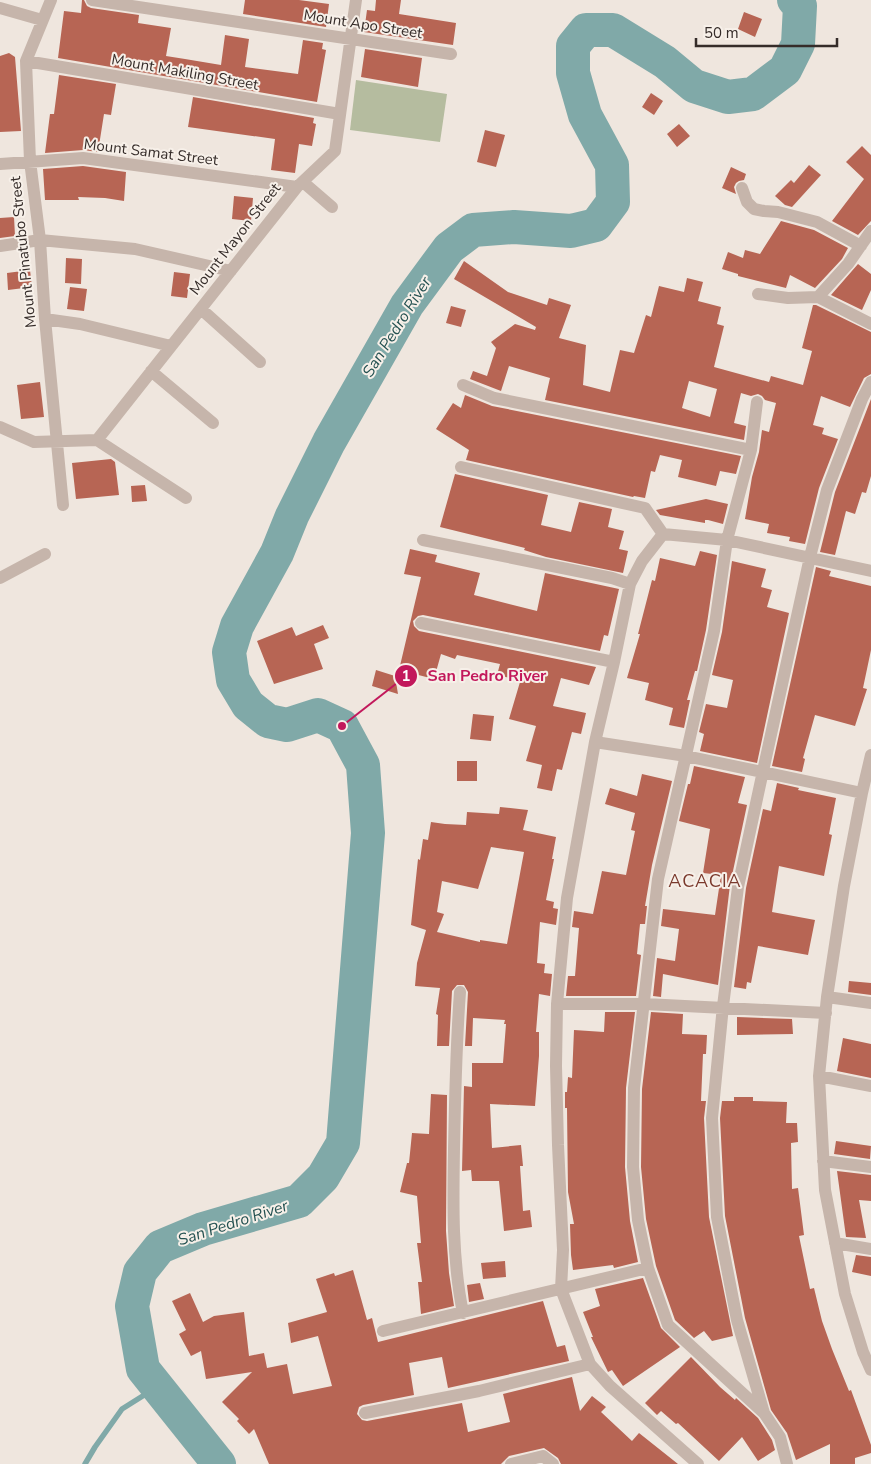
<svg xmlns="http://www.w3.org/2000/svg" width="871" height="1464" viewBox="0 0 871 1464" font-family="'Nunito Sans',sans-serif">
<style>
.green{fill:#b5bc9f}
.lines{fill:none;stroke-linecap:round;stroke-linejoin:round}
.stream{stroke:#80a9a8;stroke-width:5.5}
.river{stroke:#80a9a8;stroke-width:34}
.building{fill:#b76554;fill-rule:evenodd}
.street{stroke:#c6b5ab;stroke-width:12}
.labels{text-anchor:middle;dominant-baseline:central;stroke-width:4;stroke-linejoin:round;paint-order:stroke}
.street-label{font-size:15px;fill:#352c29;stroke:#f7f0e9}
.water-label{font-size:16px;font-style:italic;fill:#245151;stroke:#f7f0e9}
.quarter-label{font-size:18px;letter-spacing:1px;fill:#7a392c;stroke:#f7f0e9}
.leader{fill:none;stroke:#c2185b;stroke-width:2}
.callout-dot{fill:#c2185b;stroke:#f7f0e9;stroke-width:2}
.mark-label{font-size:15px;text-anchor:middle;font-weight:bold;fill:#fff}
.callout-label{font-size:16px;text-anchor:middle;font-weight:bold;fill:#c2185b;stroke:#f7f0e9;stroke-width:4;stroke-linejoin:round;paint-order:stroke}
</style>
<rect width="100%" height="100%" fill="#efe6de"/>
<path class="green" d="M356,80l91,14 -7,48 -90,-12z"/>
<g class="lines">
<path class="stream" d="M85,1464l10,-17 27,-38 35,-22"/>
<path class="river" d="M219,1464l-76,-95 -11,-63 8,-34 20,-25 43,-18 96,-28 24,-24 20,-34 25,-310 -5,-68 -21,-39 -24,-11 -31,10 -19,-4 -20,-16 -15,-25 -4,-28 8,-26 40,-73 15,-37 37,-74 78,-137 42,-57 24,-18 41,-3 57,4 25,-6 17,-23 -1,-37 -27,-50 -12,-42v-27l13,-16h27l52,32 29,24 34,11 25,-3 32,-24 13,-26 2,-38 -6,-6"/>
</g>
<path class="building" d="M82,0h2l3,6 4,2 48,7 -1,8 33,5 -5,28 19,3 36,6 4,-30 24,4 -4,28 53,7 5,-34 20,3 -1,6 4,1 -9,52 -259,-44 6,-47 17,2z
M245,0h54l30,4 -3,23 -83,-13z
M376,0h25l-2,14 57,9 -3,22 -89,-13 3,-22 8,1z
M744,12l18,7 -7,18 -17,-8z
M365,49l57,9 -4,29 -57,-10z
M9,53l6,4 6,74 -21,1v-76z
M59,75l57,9 -5,31 -7,-1 -6,38 -15,-2 -38,3 5,-39h4z
M651,93l12,8 -9,14 -12,-8z
M193,97l121,21 -1,5 3,1 -4,22 -13,-2 -4,29 -24,-3 4,-31 -87,-12z
M679,124l11,12 -13,11 -10,-13z
M485,130l20,5 -9,32 -19,-5z
M862,146l9,9v66l-13,14 -26,-14 32,-42 -18,-17z
M809,165l12,10 -29,32 -7,-2 -10,-9 16,-16 3,3z
M83,166l43,6 -2,29 -19,-3 -27,-1 1,3h-34l-2,-31z
M731,167l15,7 -2,6 -5,1 -3,2 -2,4 2,7 -14,-6z
M234,196l19,2 -2,23 -19,-2z
M14,217l1,19 -15,2v-20z
M781,221l33,9 34,18 -6,11 -27,29 -25,-13 -4,13 -48,-12v-2l-16,-5 6,-17 15,6 2,-8 15,4z
M66,258l16,1 -1,25 -16,-1z
M464,261l44,31 39,13 2,-7 22,7 -12,33 27,7 -3,40 27,7 10,-42 14,3 12,-38 5,2 8,-31 25,6 3,-14 16,4 -5,19 23,6 -4,17 7,2 -10,41 55,15 2,-6 32,9 9,-34 -10,-3 11,-43h3l55,27v42l-7,4 -14,29 -29,-11 -8,29 11,3 -2,6 16,5 -19,49 -14,56 -16,-3 1,-4 -23,-4 2,-9 -24,-5 7,-42 7,-25 3,-22 7,2 7,-29 -11,-3 -3,-4 -4,-2 -7,2 -10,-3 -7,30 12,3 -2,14 -199,-40 5,-22 -41,-12 -8,25 -31,-12 3,-8 14,5 9,-28 -5,-6 24,-18 20,6 1,-3 -82,-48zM689,381l28,8 -7,28 -28,-9z
M858,264l13,10v16l-9,20 -31,-15z
M30,270l2,17 -24,3 -1,-17z
M174,272l16,2 -3,24 -16,-2z
M70,287l17,2 -3,22 -17,-2z
M451,306l15,4 -5,17 -15,-4z
M40,382l4,35 -23,2 -4,-34z
M465,395l27,11 249,50 -5,18 -16,-3 -4,15 -38,-9 4,-17 -22,-5 -5,17 -4,-1 -6,27 -11,-2 -1,1 -167,-37 3,-10 -33,-21 17,-26 8,5z
M871,399v77l-5,17 -4,-1 -7,22 -9,-3 -11,44 -15,-3 15,-60z
M111,459l4,3 4,33 -43,4 -4,-36z
M455,474l93,21 -7,30 30,7 8,-30 33,7 -4,18 16,4 -5,18 9,2 -5,22 -77,-16 -22,-7 1,-2 -85,-21z
M145,485l2,16 -15,1 -1,-16z
M706,499l22,5 -5,20 -15,-4h-3v3l-45,-8 -4,-5z
M410,549l27,6 -2,7 45,11 -6,22 63,16 8,-38 74,16 -11,47 -4,-1 -4,16 -177,-36 -5,1 -5,5 1,5 5,5 177,36 -7,18 -28,-7 -8,28 33,7 -5,21 -9,-2 -10,38 -5,-1 -5,22 -15,-3 5,-23 -16,-4 10,-35 -27,-7 11,-37 -2,-2 -21,-5 3,-11 -43,-9 -2,4 -14,-5 -7,25 -35,-9 22,-93 -17,-3z
M700,551l17,4 -11,75 -9,41h-2l-8,29h3l-6,28 -15,-3 4,-17 -28,-8 4,-17 -22,-5 13,-44h-2l14,-54 3,1 5,-23 35,8z
M732,561l34,8 -5,18 11,3 -5,17 22,6 -32,150 -57,-12 4,-17 -5,-2 7,-28 21,4 6,-28 -21,-5 10,-43z
M816,567l15,4 -2,5 42,10v64l-8,38 4,1 -12,37 -40,-11 -12,43 2,1 -3,13 -30,-6z
M323,625l6,13 -15,6 9,25 -49,15 -17,-43 35,-14 4,9z
M376,670l19,6 3,18 -26,-8z
M473,714l21,2 -3,25 -21,-2z
M457,761h20v20h-20z
M694,766l51,11 -7,26 9,2 -17,80 -12,100 -55,-11 -2,23 -8,-1 4,-38 18,3 4,-32 -18,-3 2,-17 52,6 6,-40 -18,-2 7,-44 -31,-8 9,-37h2z
M642,774l30,7 -20,84 -7,41h2l-2,18h-5l-3,30 4,1 -5,41h-70l2,-20h7l4,-48 -7,-1 2,-16 19,3 9,-43 24,4 9,-44 -4,-1 4,-17 -30,-9 5,-16 27,8z
M777,783l22,5 -1,2 38,8 -7,36 3,1 -8,41 -45,-10 -7,46 43,8 -7,35 -50,-9 -7,37 -4,-1 -1,7 -12,-2 12,-99 17,-79 8,2z
M500,807l28,3 -5,20 33,7 -4,22h2l-8,41 8,2 -1,6 5,1 -2,16 -16,-3 -3,41 8,1 -1,9 8,1 -2,22 -11,-2 -3,38h3v24l-4,50 -45,-2 2,44 29,-3 2,21h-3l3,45 7,-1 2,17 -28,4 -5,-50h-27l-1,-11 -9,1 2,-85 8,1v-24h31l3,-39h-2l1,-4 -32,-2 -1,28h-7l3,-54 -4,-7h-7l-5,6 -3,55h-12l1,-31 -2,-1 4,-26 -25,-2 2,-23 9,-33 -15,-5 7,-66 2,1 3,-21 5,1 3,-18 14,2 21,1 1,-13 32,2zM491,847l33,5 -17,92 -27,-4v2l-43,-10 7,-18 -7,-2 5,-31 36,8z
M849,981l22,2v12l-23,-3z
M605,1012h30l-9,76 -1,79 5,54 8,41 -24,6 -1,-3 -40,5 -2,-15 -1,-31h4l-6,-32 -1,-84h-2v-16h2l1,-15 4,1 2,-48 30,2z
M651,1012l32,2 -1,20 25,1 -1,19h-3l-2,47h5l-2,17 5,99 24,119 -21,5 -8,-10 -10,7 -19,-18 -19,-54 -10,-47 -5,-52 1,-78z
M737,1017l55,2 1,15 -56,1z
M843,1038l28,6v34l-34,-7z
M431,1094l16,1 -1,136 3,42 5,33 -33,8 -3,-32h4l-5,-39h4l-4,-47 -17,-4 7,-29h2l3,-30 17,1z
M734,1097h19v4l34,1 -1,21h11l1,19 -7,1 1,46 6,-1 6,47 -5,1 11,53 4,-1 8,33 10,28 17,42 2,-1 20,55v8l-16,5v6h-25v-20l-34,16 -9,-27 -16,-23 -26,-92 -20,-102 -5,-98 2,-17h12z
M836,1141l35,5 -1,13 -36,-5z
M837,1171l34,4v26l-12,-1 7,38 -20,-1z
M856,1255l15,2v19l-19,-4z
M505,1261l1,16 -23,2 -2,-16z
M353,1270l14,50 5,-2 6,24 165,-41 14,46 8,-2 4,16 -121,27 -6,-31 -33,6 5,32 -51,10 -4,2 -2,7 5,6 5,1 95,-18 6,29 42,-10 -7,-28 69,-17 8,34 12,-15 14,11 -5,5 31,29 7,-8 39,31h-117l-3,-6 -14,-10 -35,8 -8,8h-232l-15,-35 -5,5 -12,-13 2,-2 -17,-17 30,-30 -46,7 -5,-28 -10,5 -12,-22 7,-4 -14,-29 18,-8 13,29 11,-6 30,-4 5,44 15,-3 3,15 20,-4 6,30 39,-8 -14,-50 -27,7 -3,-20 39,-11 -11,-33 18,-6 1,3z
M643,1278l18,50 19,19 -57,39 -11,-16 -4,2 -17,-35h2l-10,-25 17,-6 -5,-17z
M480,1283l4,16 -15,3 -2,-17z
M691,1357l29,30 15,13 1,-2 22,20 14,22 3,10 -17,11 -16,-24 -23,24 -41,-38 -2,1 -15,-13 -4,4 -12,-12z"/>
<g class="lines">
<path class="street" d="M51,0l-25,61 4,100 10,79 5,79 18,186
M92,0l359,54
M0,8l42,12
M26,61l314,53
M0,164l83,-6 214,29
M303,182l29,25
M742,188l5,14 7,7 10,2 14,1 39,10 44,24
M0,246l40,-6 95,9 96,22
M758,294l30,4 30,-1 30,-33 23,-33
M818,297l53,27
M201,309l59,53
M45,319l35,5 91,22
M151,371l62,52
M463,385l31,13 257,52
M757,402l-6,48 -24,90 -13,91 -56,248 -24,209 -1,79 5,53 10,48 20,57 96,88
M0,427l34,15 63,-2 200,-253 38,-36 21,-151
M97,440l89,58
M461,467l184,41 18,26
M423,540l189,38 18,6
M0,578l45,-24
M421,623l193,39
M595,742l91,14 176,37
M871,755l-9,38 -18,93 -17,111 -8,79 6,114 20,104 18,58 8,18
M460,992c-4,53 -5,105 -6,157 -1,54 -2,110 9,164
M827,997l44,6
M557,1004h88l181,9
M819,1076l52,10
M823,1161l48,6
M835,1243l36,6
M383,1331l265,-63
M365,1413l114,-22 111,-27
M511,1464l32,-8 10,8
M698,1464l-88,-78 -20,-22 -29,-75 2,-39 -5,-105 -2,-79 1,-62 10,-106 28,-156 19,-80 16,-78 12,-23 21,-27 64,6 144,31
M787,1464l-7,-27 -16,-24 -27,-93 -20,-103 -5,-99 11,-112 15,-119 25,-116 47,-214 17,-67 35,-91 9,-17"/>
</g>
<g class="labels">
<g class="street-label">
<text transform="translate(363 24) rotate(9)">Mount Apo Street</text>
<text transform="translate(185 72) rotate(10)">Mount Makiling Street</text>
<text transform="translate(151 152) rotate(7)">Mount Samat Street</text>
<text transform="translate(235 239) rotate(-52)">Mount Mayon Street</text>
<text transform="translate(23 252) rotate(-96)">Mount Pinatubo Street</text>
</g>
<g class="water-label">
<text transform="translate(397 327) rotate(-58)">San Pedro River</text>
<text transform="translate(233 1223) rotate(-18)">San Pedro River</text>
</g>
<g class="quarter-label">
<text x="705" y="881">ACACIA</text>
</g>
</g>
<path class="leader" d="M342 726L406 676"/>
<g class="callout-dot">
<circle cx="342" cy="726" r="5"/>
<circle cx="406" cy="676" r="12"/>
</g>
<g class="mark-label">
<text x="406" y="681">1</text>
</g>
<g class="callout-label">
<text x="487" y="681">San Pedro River</text>
</g>
<path d="M696 38v8h141v-8" fill="none" stroke="#352c29" stroke-width="2.5"/>
<text x="704" y="38" font-size="15" fill="#352c29" stroke="#f7f0e9" stroke-width="4" paint-order="stroke">50 m</text>
</svg>
